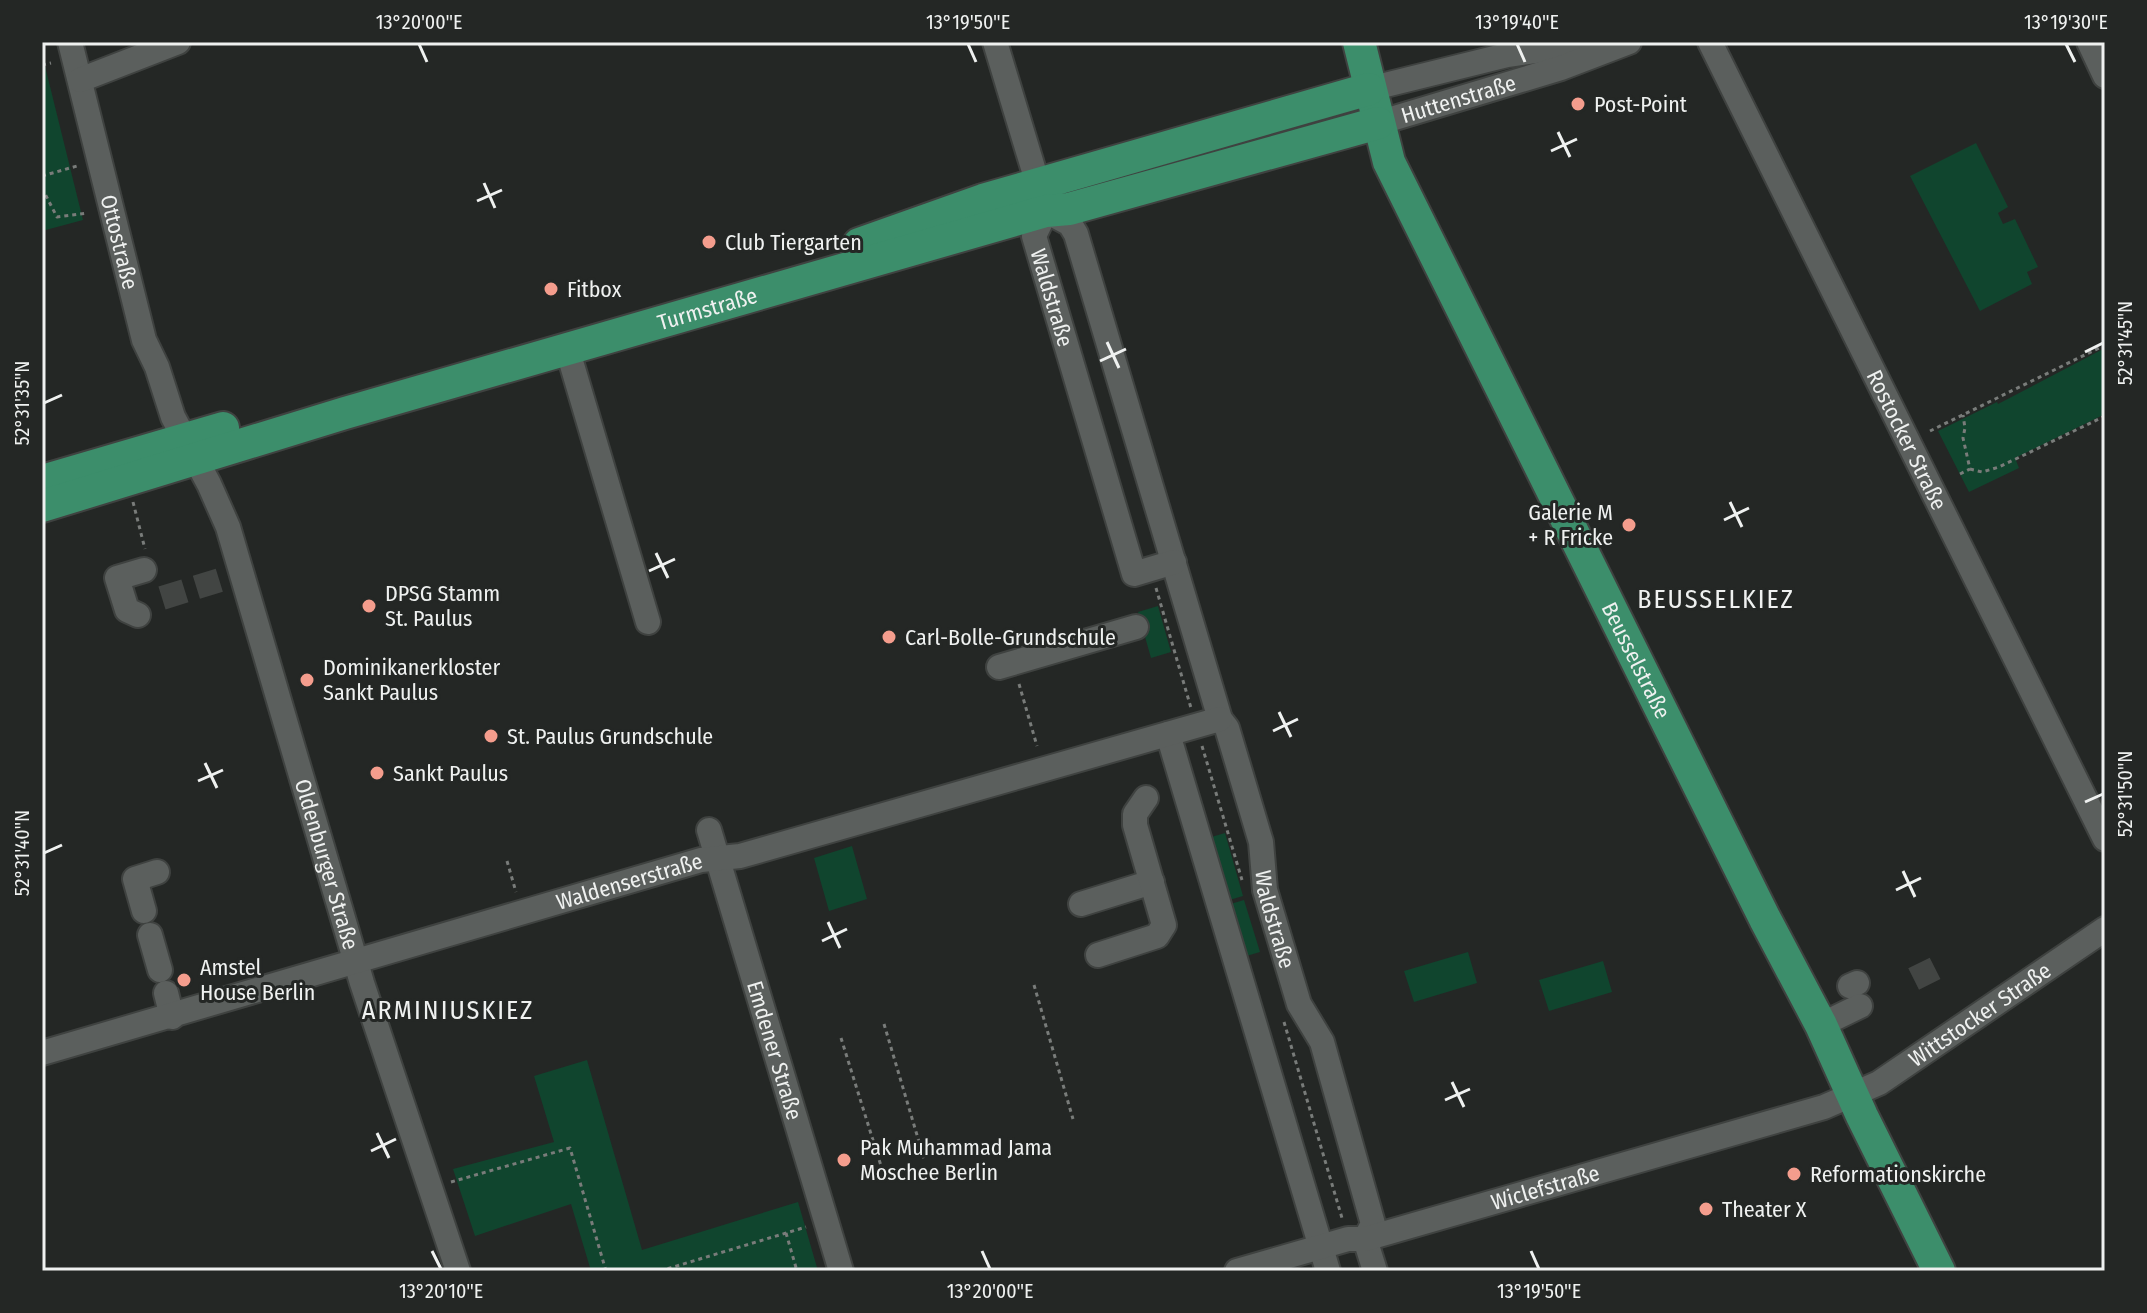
<svg xmlns="http://www.w3.org/2000/svg" width="2147" height="1313" viewBox="0 0 2147 1313" font-family="'Fira Sans Condensed',sans-serif">
<style>
.green{fill:#10452e}
.lines{fill:none;stroke-linecap:round;stroke-linejoin:round}
.minor-tunnel{stroke:#424543;stroke-width:24;stroke-dasharray:24 12;stroke-linecap:butt}
.minor-casing{stroke:#3f4240;stroke-width:28}
.major-casing{stroke:#3f4240;stroke-width:36}
.path{stroke:#797c7a;stroke-width:3;stroke-dasharray:4 4;stroke-linecap:butt}
.minor{stroke:#5b5f5d;stroke-width:24}
.major{stroke:#3c8e6b;stroke-width:32}
.ticks{fill:none;stroke:#eff1f0;stroke-width:3}
.poi-dot{fill:#f49d8d;stroke:#242725;stroke-width:3}
.labels{text-anchor:middle;dominant-baseline:central;stroke-width:6;stroke-linejoin:round;paint-order:stroke}
.street-label{font-size:22px;fill:#eff1f0;stroke:#242725}
.poi-label{font-size:22px;fill:#eff1f0;stroke:#242725;text-anchor:start}
.quarter-label{font-size:26px;letter-spacing:2px;fill:#eff1f0;stroke:#242725}
.neatline{fill:none;stroke:#eff1f0;stroke-width:3}
.ticks-label{font-size:20px;text-anchor:middle;fill:#eff1f0}
</style>
<rect width="100%" height="100%" fill="#242725"/>
<path class="green" d="M42,54l41,166 -41,11z
M1976,143l32,64 -10,6 5,11 12,-5 23,48 -11,5 5,12 -52,27 -70,-135z
M2105,348v66l-90,44 4,10 -50,24 -31,-61 59,-29 1,2z
M1158,606l13,46 -20,6 -13,-46z
M1225,833l18,63 -17,5 -18,-63z
M852,846l15,53 -38,12 -15,-53z
M1244,900l16,52 -17,5 -16,-52z
M1468,952l9,31 -63,19 -10,-31z
M1603,961l9,31 -63,19 -10,-31z
M587,1060l55,190 156,-48 20,69h-227l-20,-67 -96,32 -22,-67 101,-27 -20,-66z"/>
<g class="lines">
<path class="minor-tunnel" d="M162,598l58,-18
M1919,963l14,28"/>
<defs>
<g id="minor">
<path id="s1" d="M70,42l74,298 13,27 16,50 36,67 19,43 134,456 96,288"/>
<path d="M995,42l48,159"/>
<path id="s2" d="M1710,42l395,797"/>
<path d="M2089,42l16,34"/>
<path d="M80,80l98,-38"/>
<path d="M1369,89l138,-34 91,-13"/>
<path id="s3" d="M1378,123l183,-55 68,-26"/>
<path id="s4" d="M1046,211l24,13 6,10 144,485 7,9 34,114 4,48 34,114 23,38 51,182 -8,15 10,32"/>
<path id="s5" d="M1046,211l-12,25 100,338 40,-12"/>
<path d="M567,348l81,274"/>
<path d="M138,615l-11,-5 -10,-32 27,-8"/>
<path d="M999,667l137,-40"/>
<path d="M1168,734l160,537"/>
<path id="s6" d="M709,830l132,441"/>
<path d="M1081,904l71,-22"/>
<path d="M144,911l-9,-32 22,-7"/>
<path d="M150,935l10,35"/>
<path d="M1098,955l59,-19 7,-11 -29,-100v-11l11,-16"/>
<path d="M1850,986l7,-3"/>
<path d="M166,993l6,24"/>
<path d="M1821,1025l39,-19"/>
<path id="s7" d="M42,1053l659,-193 39,-4 480,-137"/>
<path id="s8" d="M1237,1271l111,-32h17l459,-132 55,-24 226,-154"/>
</g>
<g id="major">
<path id="s9" d="M1359,42l30,120 376,757 56,106 41,91 77,155"/>
<path d="M859,244l124,-44 386,-111"/>
<path d="M42,481l181,-53"/>
<path id="s10" d="M42,506l303,-93 701,-202 23,-2 309,-86"/>
</g>
</defs>
<use href="#minor" class="minor-casing"/>
<use href="#major" class="major-casing"/>
<path class="path" d="M42,65l9,-2
M42,176l35,-10
M42,188l15,29 31,-4
M1930,431l175,-86
M1970,469l12,3 17,-5 106,-51
M1960,474l10,-5 -7,-31 2,-10 -2,-13
M133,502l12,47
M1156,588l35,120
M1019,684l18,62
M1202,746l40,134
M507,861l9,31
M1034,985l39,134
M1284,1022l58,196
M884,1024l41,138
M841,1038l41,131
M451,1182l119,-34 36,123
M786,1233l11,38
M660,1271l146,-44"/>
<use href="#minor" class="minor"/>
<use href="#major" class="major"/>
</g>
<path class="ticks" d="M419,44l8,18M968,44l8,18M1517,44l8,18M2066,44l9,18M1558,132l12,25M1551,151l26,-12M484,183l11,25M477,201l25,-11M1107,342l12,26M2085,352l18,-9M1100,361l26,-12M44,403l18,-8M1730,502l12,25M1724,520l25,-12M656,553l12,25M649,571l26,-12M1279,712l12,25M1273,731l25,-12M205,763l12,25M198,781l25,-11M2085,802l18,-8M44,853l18,-8M1903,871l12,26M1896,890l25,-12M828,922l12,26M822,941l25,-12M1452,1082l12,25M1445,1100l25,-11M377,1133l12,25M371,1151l25,-12M432,1251l9,18M982,1251l8,18M1531,1251l8,18"/>
<g class="poi-dot">
<circle cx="1578" cy="104" r="8"/>
<circle cx="709" cy="242" r="8"/>
<circle cx="551" cy="289" r="8"/>
<circle cx="1629" cy="525" r="8"/>
<circle cx="369" cy="606" r="8"/>
<circle cx="889" cy="637" r="8"/>
<circle cx="307" cy="680" r="8"/>
<circle cx="491" cy="736" r="8"/>
<circle cx="377" cy="773" r="8"/>
<circle cx="184" cy="980" r="8"/>
<circle cx="844" cy="1160" r="8"/>
<circle cx="1794" cy="1174" r="8"/>
<circle cx="1706" cy="1209" r="8"/>
</g>
<g class="labels">
<g class="street-label">
<text stroke="none"><textPath href="#s3" startOffset="84">Huttenstraße</textPath></text>
<text stroke="none"><textPath href="#s1" startOffset="206">Ottostraße</textPath></text>
<text stroke="none"><textPath href="#s5" startOffset="92">Waldstraße</textPath></text>
<text stroke="none"><textPath href="#s10" startOffset="694">Turmstraße</textPath></text>
<text stroke="none"><textPath href="#s2" startOffset="444">Rostocker Straße</textPath></text>
<text stroke="none"><textPath href="#s9" startOffset="680">Beusselstraße</textPath></text>
<text stroke="none"><textPath href="#s1" startOffset="864">Oldenburger Straße</textPath></text>
<text stroke="none"><textPath href="#s7" startOffset="612">Waldenserstraße</textPath></text>
<text stroke="none"><textPath href="#s4" startOffset="754">Waldstraße</textPath></text>
<text stroke="none"><textPath href="#s8" startOffset="792">Wittstocker Straße</textPath></text>
<text stroke="none"><textPath href="#s6" startOffset="230">Emdener Straße</textPath></text>
<text stroke="none"><textPath href="#s8" startOffset="320">Wiclefstraße</textPath></text>
</g>
<g class="poi-label">
<text x="1594" y="104">Post-Point</text>
<text x="725" y="242">Club Tiergarten</text>
<text x="567" y="289">Fitbox</text>
<text x="1613" y="512" text-anchor="end">Galerie M<tspan x="1613" dy="25">+ R Fricke</tspan></text>
<text x="385" y="593">DPSG Stamm<tspan x="385" dy="25">St. Paulus</tspan></text>
<text x="905" y="637">Carl-Bolle-Grundschule</text>
<text x="323" y="667">Dominikanerkloster<tspan x="323" dy="25">Sankt Paulus</tspan></text>
<text x="507" y="736">St. Paulus Grundschule</text>
<text x="393" y="773">Sankt Paulus</text>
<text x="200" y="967">Amstel<tspan x="200" dy="25">House Berlin</tspan></text>
<text x="860" y="1147">Pak Muhammad Jama<tspan x="860" dy="25">Moschee Berlin</tspan></text>
<text x="1810" y="1174">Reformationskirche</text>
<text x="1722" y="1209">Theater X</text>
</g>
<g class="quarter-label">
<text x="1716" y="599">BEUSSELKIEZ</text>
<text x="448" y="1010">ARMINIUSKIEZ</text>
</g>
</g>
<rect width="2147" height="1313" fill="none" stroke="#242725" stroke-width="88"/>
<rect x="44" y="44" width="2059" height="1225" class="neatline"/>
<g class="ticks-label">
<text x="419" y="29">13°20'00"E</text>
<text x="968" y="29">13°19'50"E</text>
<text x="1517" y="29">13°19'40"E</text>
<text x="2066" y="29">13°19'30"E</text>
<text transform="translate(2125 343) rotate(-90)" y="7">52°31'45"N</text>
<text transform="translate(22 403) rotate(-90)" y="7">52°31'35"N</text>
<text transform="translate(2125 794) rotate(-90)" y="7">52°31'50"N</text>
<text transform="translate(22 853) rotate(-90)" y="7">52°31'40"N</text>
<text x="441" y="1298">13°20'10"E</text>
<text x="990" y="1298">13°20'00"E</text>
<text x="1539" y="1298">13°19'50"E</text>
</g>
</svg>
